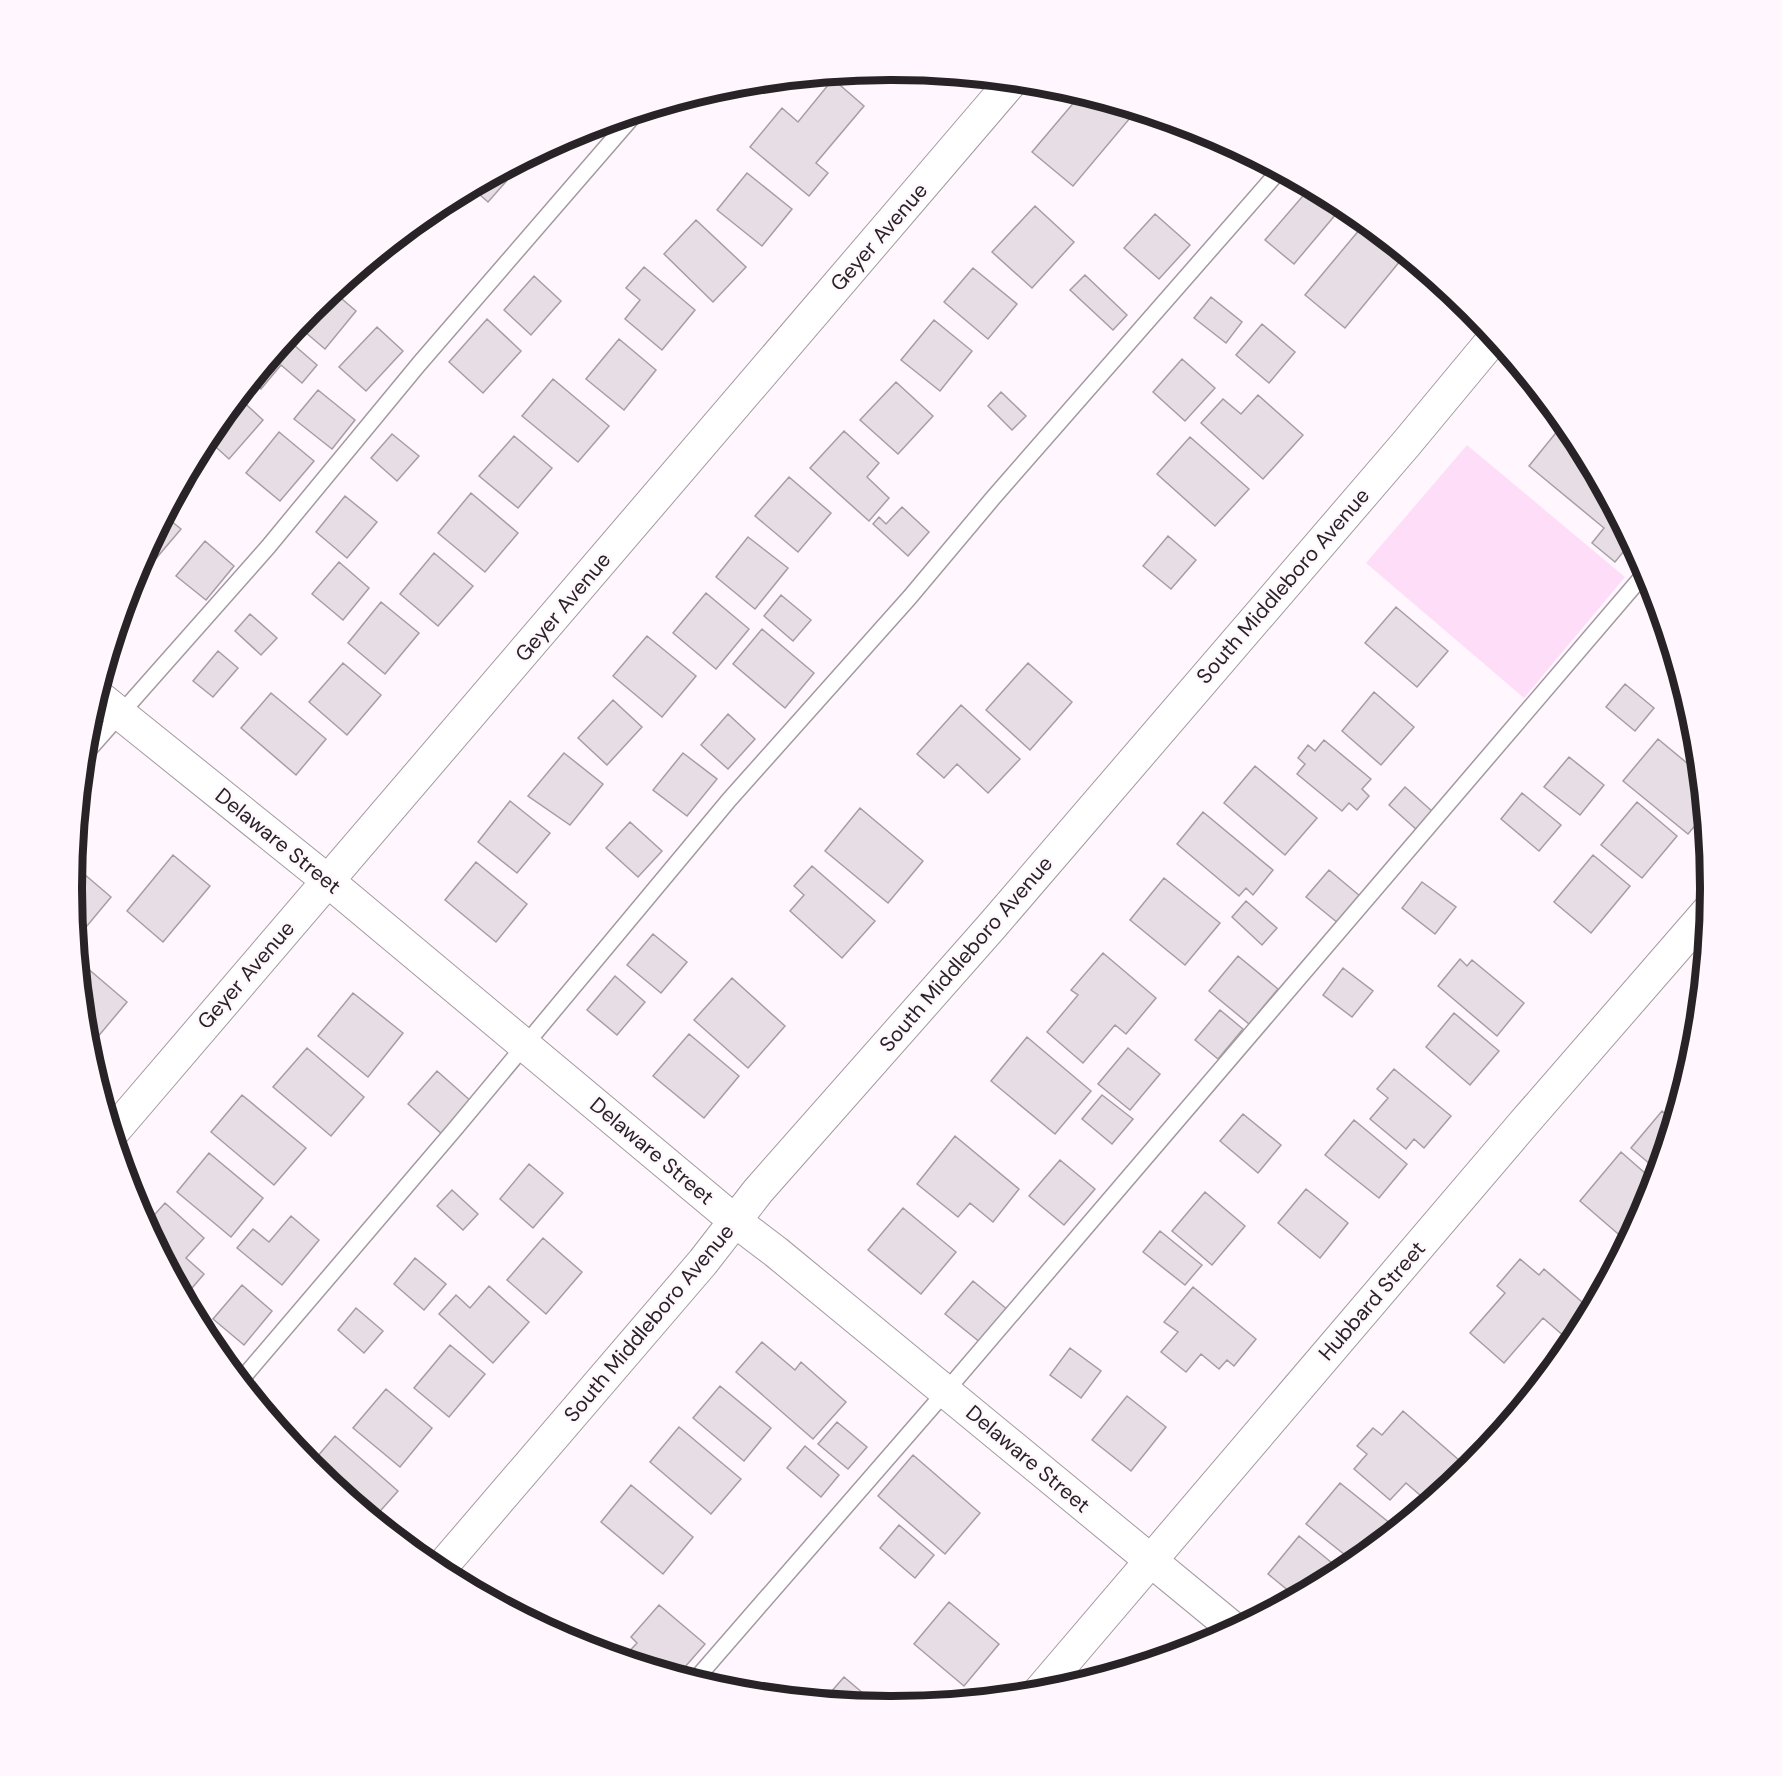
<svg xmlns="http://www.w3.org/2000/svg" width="1782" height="1776" viewBox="0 0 1782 1776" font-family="'DM Sans',sans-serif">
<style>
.green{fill:#feddf9}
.building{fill:#e6dde5;stroke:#a79ea5;stroke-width:1.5}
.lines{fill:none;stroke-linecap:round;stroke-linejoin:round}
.lane-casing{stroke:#a39aa1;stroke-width:18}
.street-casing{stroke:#a39aa1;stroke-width:34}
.lane{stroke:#fff;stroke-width:15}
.street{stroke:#fff;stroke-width:32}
.labels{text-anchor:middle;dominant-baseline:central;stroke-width:4.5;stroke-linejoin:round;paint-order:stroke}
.street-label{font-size:21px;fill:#272326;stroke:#fff7fd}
.rim{fill:none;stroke:#272326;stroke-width:8}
</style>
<rect width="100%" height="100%" fill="#fff7fd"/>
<path class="green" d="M1467,445l158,132 -101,121 -158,-135z"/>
<path class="building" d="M833,79l31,27 -48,57 12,10 -19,23 -59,-49 32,-39 16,14z
M1081,94l55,17 -63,75 -41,-34z
M503,171l7,6 -22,25 -16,-14z
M747,173l45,36 -30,37 -45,-36z
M1308,190l28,24 -42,50 -29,-24z
M1035,206l39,36 -42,46 -40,-36z
M1155,214l35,31 -31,34 -35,-31z
M696,220l50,47 -33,35 -49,-48z
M1365,223l40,32 -60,73 -40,-33z
M644,267l51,43 -33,40 -37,-31 15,-19 -14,-12z
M973,268l44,36 -29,35 -44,-37z
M1085,275l42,40 -14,15 -43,-40z
M534,276l27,25 -30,34 -27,-25z
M342,284l-7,9 21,18 -31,38 -27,-23 14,-17z
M1211,297l31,25 -16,21 -32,-25z
M487,319l34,32 -38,42 -34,-31z
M934,320l38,31 -32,40 -39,-31z
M1262,324l33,28 -26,31 -33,-28z
M377,327l26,24 -37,40 -27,-24z
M287,339l30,26 -15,18 -21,-18 -20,24 -9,-7z
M619,339l37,31 -32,40 -38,-31z
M1182,359l33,29 -30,33 -32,-29z
M553,379l56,47 -31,36 -56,-46z
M896,382l37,34 -35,38 -38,-34z
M318,390l37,30 -23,29 -38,-30z
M1001,392l25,24 -14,14 -24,-24z
M1258,395l45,40 -40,44 -62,-56 22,-24 18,15z
M239,398l24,22 -34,39 -22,-20z
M1563,424l9,9 64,120 -8,-7 -13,16 -23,-19 12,-15 -75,-62z
M844,431l35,32 -12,14 22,21 -20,23 -59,-53z
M279,432l35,29 -34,40 -34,-28z
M392,434l27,22 -22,25 -26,-23z
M514,436l38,32 -34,40 -39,-32z
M1190,437l59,52 -34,37 -58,-52z
M789,477l42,36 -33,39 -43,-36z
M471,493l47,40 -33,39 -47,-39z
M345,496l32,26 -30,36 -31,-26z
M902,507l27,25 -21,24 -35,-32 6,-7 7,7z
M165,516l16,13 -33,39 -7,-6z
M1168,536l28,24 -25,29 -28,-23z
M748,537l40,31 -33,41 -39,-32z
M205,541l29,25 -28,34 -30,-24z
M434,553l39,33 -35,40 -38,-32z
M339,562l30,26 -26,32 -31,-26z
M706,593l43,36 -33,40 -43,-36z
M781,595l30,25 -18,21 -29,-25z
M381,602l38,31 -34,41 -37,-31z
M1396,607l52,44 -31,36 -52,-44z
M250,614l27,24 -16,17 -26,-24z
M762,629l52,44 -29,35 -52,-44z
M647,636l49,40 -34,41 -49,-41z
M218,651l20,17 -25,29 -20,-16z
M343,663l38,32 -34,40 -38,-33z
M1028,663l44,39 -42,48 -44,-40z
M1625,684l29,24 -19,23 -29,-24z
M1374,692l40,35 -33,38 -39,-34z
M271,693l55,46 -30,36 -55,-47z
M613,700l29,27 -35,38 -29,-27z
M961,705l59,54 -32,34 -31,-29 -13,14 -27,-24z
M728,714l27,25 -27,30 -27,-24z
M1658,739l41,34 4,43 -15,18 -65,-53z
M1324,740l47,39 -9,10 7,7 -12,14 -8,-7 -7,8 -45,-37 8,-10 -7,-6 10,-13 7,6z
M564,753l39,31 -33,41 -42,-29z
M683,753l34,26 -30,37 -34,-26z
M1569,757l35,28 -24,30 -36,-28z
M1255,766l62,52 -32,37 -61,-52z
M1405,787l28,25 -16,18 -28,-25z
M1522,793l39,32 -22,26 -38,-32z
M510,801l40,32 -33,40 -39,-31z
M1637,802l40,34 -35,42 -41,-33z
M860,808l63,53 -35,42 -63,-52z
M1203,812l70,58 -20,25 -7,-7 -7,8 -62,-52z
M630,822l32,29 -24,26 -32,-29z
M173,855l37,31 -47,56 -36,-31z
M1593,855l37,31 -39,47 -37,-31z
M476,862l51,42 -31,38 -51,-42z
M812,866l63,55 -33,37 -52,-47 14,-16 -10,-9z
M77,868l34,29 -29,35 -6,-6 -4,-38 2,-16z
M1329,870l31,26 -22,27 -32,-26z
M1164,878l56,45 -35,42 -55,-45z
M1422,882l34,25 -21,27 -33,-26z
M1246,901l31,27 -15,17 -30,-28z
M653,934l34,28 -26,31 -34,-28z
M1103,953l53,45 -30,36 -11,-9 -32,38 -36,-31 31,-37 -7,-5z
M1238,956l40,33 -29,35 -40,-33z
M1460,959l7,7 5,-6 52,43 -27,33 -59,-50z
M79,961l48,41 -31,37 -10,-9z
M1343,968l30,23 -21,26 -29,-22z
M615,976l30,26 -28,33 -30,-25z
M732,978l53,48 -37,42 -54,-48z
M353,993l50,40 -35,44 -50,-41z
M1220,1010l23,19 -25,30 -23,-19z
M1454,1013l45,38 -29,34 -44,-38z
M689,1034l50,42 -35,42 -51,-42z
M1027,1037l64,54 -36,43 -64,-53z
M307,1048l57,49 -33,39 -58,-49z
M1128,1048l32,26 -30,36 -32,-26z
M1394,1069l57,47 -27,32 -10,-9 -8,10 -36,-30 18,-21 -11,-9z
M1688,1069l-8,26 -8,-6z
M437,1071l35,31 -29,33 -35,-31z
M242,1095l64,53 -32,37 -63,-53z
M1102,1095l31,24 -21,25 -30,-25z
M1662,1111l10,9 -15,50 -26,-22z
M1243,1114l38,31 -23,28 -38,-32z
M1354,1120l53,44 -28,34 -54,-43z
M955,1136l64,53 -26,33 -23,-19 -12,14 -41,-33z
M1621,1152l33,29 -6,21 -14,25 -10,12 -44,-38z
M209,1153l54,45 -32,39 -54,-45z
M1060,1160l35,29 -31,36 -35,-29z
M529,1164l34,29 -30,35 -33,-29z
M1306,1189l42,34 -28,35 -42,-35z
M452,1190l26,24 -15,16 -26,-24z
M1205,1192l40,34 -33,39 -40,-34z
M165,1203l39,35 -18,20 18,16 -17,20 -6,-6 -35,-64z
M903,1208l53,44 -35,42 -53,-44z
M291,1216l28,24 -37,45 -45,-37 16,-19 16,13z
M1160,1231l42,34 -17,20 -42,-33z
M543,1238l39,34 -36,42 -39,-34z
M415,1258l31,26 -22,26 -30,-26z
M1520,1259l19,16 5,-6 46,40 -18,34 -29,-25 -39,45 -34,-30 35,-40 -8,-7z
M973,1281l35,29 -27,33 -36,-29z
M242,1285l30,26 -28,34 -31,-26z
M489,1286l40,36 -36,41 -54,-49 17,-19 14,13z
M1193,1287l63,52 -22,27 -7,-6 -8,9 -18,-15 -15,18 -25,-20 17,-20 -14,-10z
M356,1308l27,23 -19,22 -26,-23z
M762,1342l33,28 6,-8 45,40 -33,37 -77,-67z
M450,1345l35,29 -36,43 -35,-29z
M1070,1348l31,23 -20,27 -31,-23z
M720,1386l51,42 -27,33 -51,-43z
M386,1389l46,39 -32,39 -47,-39z
M1127,1396l39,31 -35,44 -39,-31z
M1403,1411l65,57 -40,34 -22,-19 -16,17 -36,-31 13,-15 -10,-8 16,-18 9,7z
M837,1422l30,25 -19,22 -30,-25z
M679,1427l62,52 -30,35 -61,-52z
M335,1436l63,55 -24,27 -64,-53z
M805,1446l34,29 -18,22 -34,-29z
M913,1455l67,58 -35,41 -67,-58z
M1340,1483l56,45 -42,34 -48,-38z
M631,1485l62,52 -30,37 -62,-52z
M899,1525l35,30 -19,23 -35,-30z
M1299,1536l43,35 -47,25 -27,-22z
M949,1602l50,42 -35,42 -50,-42z
M659,1605l46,39 -27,31 -55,-17 14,-15 -6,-6z
M844,1677l34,29 -54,-6z"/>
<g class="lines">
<defs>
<path id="lane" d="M85,754l183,-207 151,-183 216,-250
M241,1380l214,-251 274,-329 181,-203 83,-99 286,-327
M695,1680l251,-289 700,-819"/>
<path id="street" d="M98,696l230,185 407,340 41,31 458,377
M113,1132l899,-1051
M439,1570l264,-308 55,-71 234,-265 414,-482 88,-106
M1038,1693l485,-569 185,-213"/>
</defs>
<use href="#lane" class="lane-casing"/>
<use href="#street" class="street-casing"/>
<use href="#lane" class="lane"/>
<use href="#street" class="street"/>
</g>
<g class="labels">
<g class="street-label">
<text transform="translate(879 237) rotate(-49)">Geyer Avenue</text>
<text transform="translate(1283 586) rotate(-49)">South Middleboro Avenue</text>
<text transform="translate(563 607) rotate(-50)">Geyer Avenue</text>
<text transform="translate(278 841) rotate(39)">Delaware Street</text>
<text transform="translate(966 954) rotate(-49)">South Middleboro Avenue</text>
<text transform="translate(246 975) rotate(-49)">Geyer Avenue</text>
<text transform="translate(652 1151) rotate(40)">Delaware Street</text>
<text transform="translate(1372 1301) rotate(-49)">Hubbard Street</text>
<text transform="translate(649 1323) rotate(-50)">South Middleboro Avenue</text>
<text transform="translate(1028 1459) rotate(40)">Delaware Street</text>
</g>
</g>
<path d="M0 0H1782V1776H0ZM890 80H892A808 808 0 0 1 1700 888V888A808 808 0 0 1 892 1696H890A808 808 0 0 1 82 888V888A808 808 0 0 1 890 80Z" fill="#fff7fd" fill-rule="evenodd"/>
<path class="rim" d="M890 80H892A808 808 0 0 1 1700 888V888A808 808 0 0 1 892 1696H890A808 808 0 0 1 82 888V888A808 808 0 0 1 890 80Z"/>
</svg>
